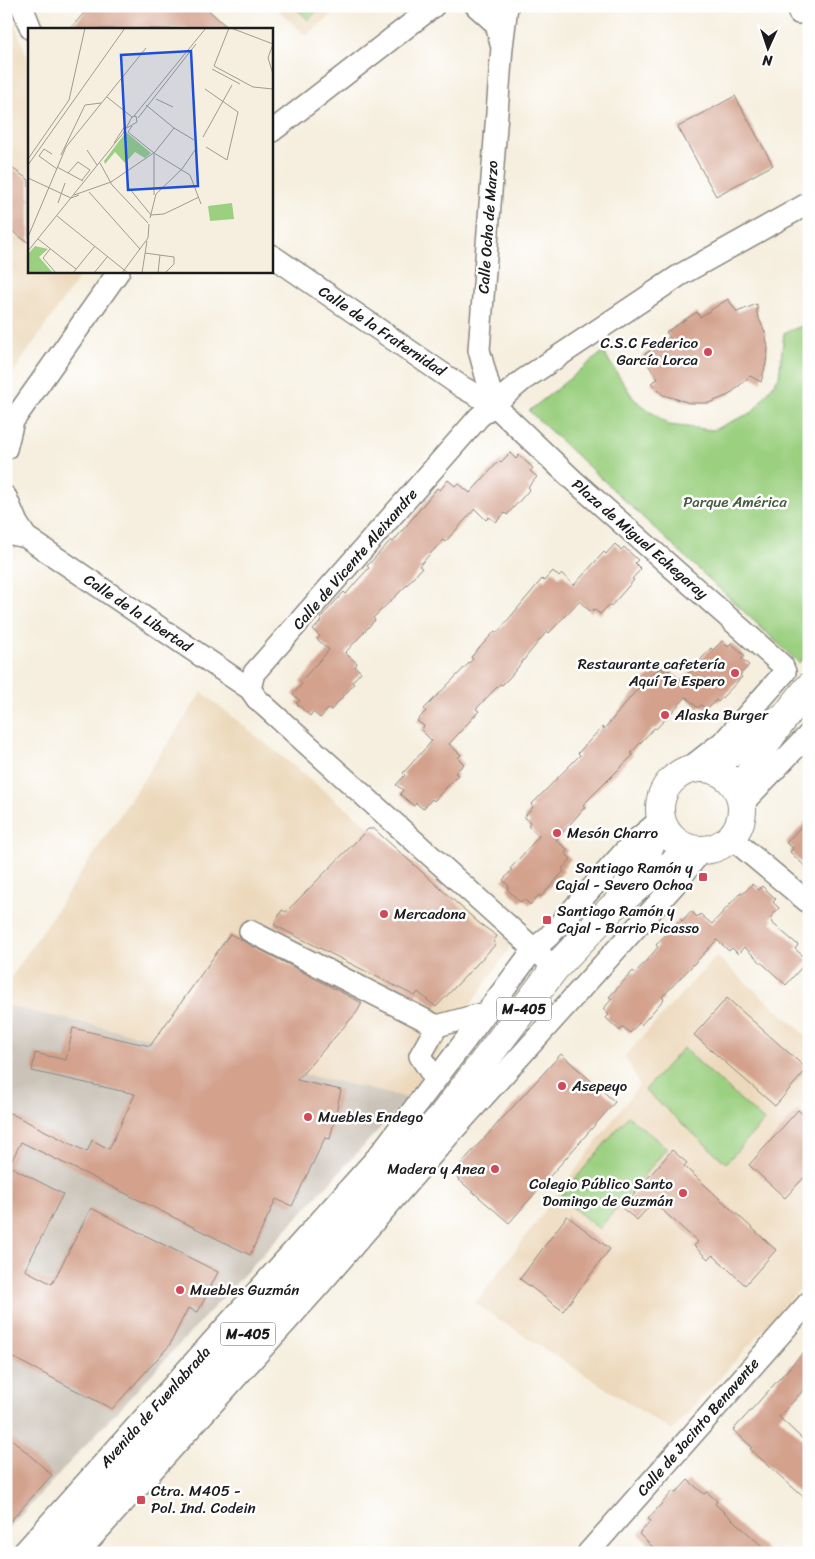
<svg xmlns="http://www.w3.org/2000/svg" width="815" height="1559" viewBox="0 0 815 1559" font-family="Sriracha,sans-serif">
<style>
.built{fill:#ecd8ba}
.industrial{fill:#cbc3b8}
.green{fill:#9cd081;stroke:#5c764e}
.building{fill:#d3a18c}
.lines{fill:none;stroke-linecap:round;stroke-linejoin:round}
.minor-casing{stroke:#89867e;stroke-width:24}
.major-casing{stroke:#89867e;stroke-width:30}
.minor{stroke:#fff;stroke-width:21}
.major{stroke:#fff;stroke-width:28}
.poi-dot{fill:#d1495b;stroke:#fff;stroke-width:2}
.labels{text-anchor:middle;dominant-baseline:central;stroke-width:5;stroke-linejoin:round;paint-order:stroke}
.shield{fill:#fff;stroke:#606060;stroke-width:1}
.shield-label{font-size:14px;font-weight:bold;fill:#1c1c1c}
.street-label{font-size:15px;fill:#1c1c1c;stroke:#fff}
.poi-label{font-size:15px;fill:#1c1c1c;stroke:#fff;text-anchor:start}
.park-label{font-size:15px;fill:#495b3f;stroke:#fff}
.inset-road{fill:none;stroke:#9f9b91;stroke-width:1}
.view{fill:#1d4ed8;fill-opacity:0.15;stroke:#1d4ed8;stroke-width:2.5}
.inset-edge{fill:none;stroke:#1c1c1c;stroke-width:2.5}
</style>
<rect width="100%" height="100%" fill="#fff"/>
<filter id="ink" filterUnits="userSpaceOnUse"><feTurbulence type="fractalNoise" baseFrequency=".02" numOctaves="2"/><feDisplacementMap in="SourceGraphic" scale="10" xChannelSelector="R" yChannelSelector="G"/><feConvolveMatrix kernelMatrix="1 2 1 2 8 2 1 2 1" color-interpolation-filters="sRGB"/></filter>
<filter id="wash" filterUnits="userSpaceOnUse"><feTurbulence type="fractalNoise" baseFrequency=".0096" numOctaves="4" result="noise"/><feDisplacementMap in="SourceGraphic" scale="20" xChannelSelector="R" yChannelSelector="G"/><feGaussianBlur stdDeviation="1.12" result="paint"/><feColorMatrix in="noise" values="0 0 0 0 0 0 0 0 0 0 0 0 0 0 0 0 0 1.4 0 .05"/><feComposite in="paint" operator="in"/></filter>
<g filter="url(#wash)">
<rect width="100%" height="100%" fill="#f6efdf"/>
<path class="built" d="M6,6h2l21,55v210h54l-77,112z
M274,6h69l-37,30z
M202,692l311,251 -105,155 -402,-93v-20z
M716,956l93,82v171l-6,7 6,5v58l-137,152 -197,-127 164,-219 -14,-29z"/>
<path class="industrial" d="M6,1005l402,93 -402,433z"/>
<path class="green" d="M294,6h28l-14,14z
M809,323v329l-10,11 -270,-252 74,-59 31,47 35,26 44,5 40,-18 26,-35 5,-44z
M683,1048l81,73 -38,42 -81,-73z
M628,1116l39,32 -68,81 -39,-32z"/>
<g id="blocks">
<path class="building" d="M90,6h114l25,23h-159z
M735,96l38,69 -57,31 -38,-69z
M6,164l23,16v63l-23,-16z
M728,299l9,13 20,-8v10l8,18 3,16 -2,15 -5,19 -11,-6 -21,19 -20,8h-19l-27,-8 -12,-12 7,-4 -16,-23 28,-19 -4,-5 31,-20 3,5z
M510,453l6,6 3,-4 14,13 -3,3 7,6 -9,10 2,2 -23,26 -2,-2 -9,9 -7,-5 -3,3 -11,-11 -30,33 -2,-2 -24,26 3,2 -16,18 -33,32 2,2 -30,33 12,10 -2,4 6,5 -9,10 2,2 -23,26 -2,-2 -9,10 -7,-6 -3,4 -14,-13 4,-2 -7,-7 9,-10 -2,-2 29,-32 -12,-11 3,-3 -7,-6 9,-10 -2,-2 24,-26 2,2 11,-13 12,-13 -2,-2 24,-26 2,2 44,-54 3,2 8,-10 7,6 3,-3 12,10 29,-32 2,1z
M615,544l6,6 3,-3 14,13 -3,3 6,6 -9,10 2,1 -23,26 -2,-1 -9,9 -6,-5 -3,3 -12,-11 -30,32 -2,-2 -37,46 -8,8 -2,-1 -24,25 3,2 -30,33 12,11 -3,3 6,6 -9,9 3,2 -24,26 -2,-2 -9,10 -7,-6 -2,3 -14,-12 3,-4 -7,-5 9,-10 -2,-2 29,-32 -11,-11 3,-4 -7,-5 9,-10 -2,-2 49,-50 -2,-2 24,-26 2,2 45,-54 2,2 9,-10 6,6 3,-3 12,11 30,-33 2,2z
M722,641l6,6 3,-4 14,13 -3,3 7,6 -9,10 2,2 -24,25 -2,-2 -9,10 -6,-5 -3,3 -12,-11 -30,32 -2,-1 -23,25 2,2 -50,50 2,2 -29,33 12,10 -3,3 6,6 -9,10 2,2 -23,26 -2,-2 -9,10 -6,-6 -4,3 -13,-13 2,-3 -6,-6 9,-10 -2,-1 29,-33 -11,-10 2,-4 -6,-5 9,-10 -2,-2 49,-50 -2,-2 24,-26 2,2 45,-54 2,2 9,-10 7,6 2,-3 13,11 29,-33 2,2z
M809,818v52l-19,-18 3,-4 -7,-5z
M368,829h6l105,94 18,13 -4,6 3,2 -60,63 -18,-15 -3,4 -141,-71 8,-15 4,2z
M752,884l7,6 3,-4 14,13 -3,3 6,6 -9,10 3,2 -2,2 27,23 -3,4 13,11 -22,25 -42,-38 -6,7 -6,-6 -3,3 -12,-11 -55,57 2,2 -23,26 -2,-2 -9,10 -7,-6 -3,4 -14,-13 3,-3 -6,-6 9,-10 -3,-2 24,-26 2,2 12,-13 11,-13 -2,-2 24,-26 2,2 9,-10 6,6 3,-3 12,10 29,-32 2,2z
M230,934l132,69 -5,9 -60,68 44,10 -11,49 -5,-1 -33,68 -16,-7 -26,56 -229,-113 -12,24 54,28 -38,76 27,14 39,-76 127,64 -20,40 -10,-4 -19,38 -57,63 -106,-55v-243l81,41 5,-12 17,9 26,-55 -103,-23 3,-18 31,7 7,-32 77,18z
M727,998l80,71 -32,37 -81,-71z
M561,1054l54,48 -106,121 -51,-44 -1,-11z
M798,1110l11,10v52l-24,26 -36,-33z
M672,1150l15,13 -3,3 92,84 -31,35 -32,-30 -5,4 -14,-13 4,-4 -45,-40 -16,18 -15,-12z
M567,1216l43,33 -47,62 -43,-32z
M809,1346v38l-30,33 30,28v57l-59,-53 2,-2 -19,-17z
M6,1434l46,41 -46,51z
M688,1480l16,14 3,-2 10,9 -2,3 55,49h-111l-20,-19 12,-13 -3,-2 25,-28 3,2z"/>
</g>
</g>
<g filter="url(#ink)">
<use href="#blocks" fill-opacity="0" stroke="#89867e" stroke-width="1"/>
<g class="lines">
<defs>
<path id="minor" d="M22,6l9,23
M476,6l20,18 5,20
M799,13l8,-7
M271,132l163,-126
M271,255l191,132 32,18 79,75 209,185 3,7 -60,68 -37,29
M494,405l-15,-55 23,-303 5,-41
M13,421l106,-150
M6,426l7,-5 -7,28
M6,497l11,26 9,14 -20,-4
M26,537l224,152
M742,804l67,-70
M730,837l79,66
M250,931l187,95
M555,968l-298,-269 -7,-10 4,-16 225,-256 44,-37 157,-105 129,-72
M437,1026l48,-13
M435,1079l-15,-23 17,-30
M23,1553l356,-398 155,-206 15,-13 82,-92 29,-24
M78,1553l239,-265 134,-155 228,-253 23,-30
M588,1553l221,-251"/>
<path id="major" d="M709,768l67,-47
M660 809a41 41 0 1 1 82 0a41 41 0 1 1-82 0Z
M741,801c9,-43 41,-81 68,-114
M626,888l36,-64
M52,1553l391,-438 112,-147 57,-60 36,-30 48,-28"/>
</defs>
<use href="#minor" class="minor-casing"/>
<use href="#major" class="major-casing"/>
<use href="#minor" class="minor"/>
<use href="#major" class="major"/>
</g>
</g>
<g class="poi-dot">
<circle cx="708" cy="352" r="5"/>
<circle cx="735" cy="673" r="5"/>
<circle cx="665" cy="715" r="5"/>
<circle cx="557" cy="833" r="5"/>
<rect x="698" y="872" width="10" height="10" rx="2.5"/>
<circle cx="384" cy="914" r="5"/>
<rect x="542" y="915" width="10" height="10" rx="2.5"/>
<circle cx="562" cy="1086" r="5"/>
<circle cx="308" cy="1117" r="5"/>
<circle cx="495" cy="1169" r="5"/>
<circle cx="683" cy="1193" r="5"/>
<circle cx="180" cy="1290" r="5"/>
<rect x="136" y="1495" width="10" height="10" rx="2.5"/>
</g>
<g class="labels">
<g class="shield">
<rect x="496.5" y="997.5" width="55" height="23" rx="4"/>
<rect x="220.5" y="1322.5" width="55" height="23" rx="4"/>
</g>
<g class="shield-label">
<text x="524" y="1009">M-405</text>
<text x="248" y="1334">M-405</text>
</g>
<g class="street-label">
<text transform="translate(488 227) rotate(-86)">Calle Ocho de Marzo</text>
<text transform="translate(382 331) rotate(34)">Calle de la Fraternidad</text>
<text transform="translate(640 539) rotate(41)">Plaza de Miguel Echegaray</text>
<text transform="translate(355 559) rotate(-49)">Calle de Vicente Aleixandre</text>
<text transform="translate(138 613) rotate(34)">Calle de la Libertad</text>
<text transform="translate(155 1407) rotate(-48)">Avenida de Fuenlabrada</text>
<text transform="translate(698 1427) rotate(-49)">Calle de Jacinto Benavente</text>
</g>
<g class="poi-label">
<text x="698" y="343" text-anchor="end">C.S.C Federico<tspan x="698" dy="17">García Lorca</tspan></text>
<text x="725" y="664" text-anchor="end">Restaurante cafetería<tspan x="725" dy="17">Aquí Te Espero</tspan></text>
<text x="675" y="715">Alaska Burger</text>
<text x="567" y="833">Mesón Charro</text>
<text x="693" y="868" text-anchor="end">Santiago Ramón y<tspan x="693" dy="17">Cajal - Severo Ochoa</tspan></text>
<text x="557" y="911">Santiago Ramón y<tspan x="557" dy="17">Cajal - Barrio Picasso</tspan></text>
<text x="394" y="914">Mercadona</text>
<text x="572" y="1086">Asepeyo</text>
<text x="318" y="1117">Muebles Endego</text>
<text x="485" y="1169" text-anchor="end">Madera y Anea</text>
<text x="673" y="1184" text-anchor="end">Colegio Público Santo<tspan x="673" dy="17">Domingo de Guzmán</tspan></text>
<text x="190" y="1290">Muebles Guzmán</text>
<text x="151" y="1491">Ctra. M405 -<tspan x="151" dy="17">Pol. Ind. Codein</tspan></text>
</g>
<g class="park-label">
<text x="735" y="502">Parque América</text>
</g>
</g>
<g transform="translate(28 28)">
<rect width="245" height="245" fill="#f6efdf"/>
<path d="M98,104l25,21 -6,5 -10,-6 -10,11 -10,-11 -10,12 -1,-3zM204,175l2,16 -24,2 -2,-15zM7,218l13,3 -9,8 14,16h-25v-19z" fill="#9cd081"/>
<path class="inset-road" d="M201,0l-15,38 39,21 20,2M203,0l42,16M245,16l-5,14 5,16M184,41l28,15M177,61l33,23 -11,48 -21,-13M79,69l25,20M128,71l17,8M106,88l72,-88M110,90l58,-74M104,98l-4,6 26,21 36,22 11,29M146,100l20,12M175,109l29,-52M86,115l11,-17M59,122l10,15M24,126l-8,-5 -5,7 18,13M126,126v41M33,127l24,-50 16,-2M0,131l41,-59 16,-72M72,135l12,22 36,38M0,137l97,-137M29,139l26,14M40,145l10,-11 12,8 -8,10M0,150l43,20 8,-3M101,160l22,27 13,-1 35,-17M61,164l51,57M46,167l37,-13 44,-30 19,-24 -28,-23M30,175l7,-20M29,188l71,57M122,190l6,-24 26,-25 13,-19M0,209l38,-90 80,-99M10,211l38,30M22,221l-7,9 13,15M0,223l96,-119 8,-15 4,-1 1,6 -10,6M117,225l29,4v7l-9,9M45,245l22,-27M66,245l14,-17M94,245l26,-35 1,-14M114,245l5,-32M130,245l2,-18"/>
<path class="view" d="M163,23l7,135 -70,4 -7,-135z"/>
<rect width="245" height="245" class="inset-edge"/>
</g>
<rect width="815" height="1559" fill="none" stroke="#fff" stroke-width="25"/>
<g transform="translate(768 48) rotate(183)" stroke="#ffffff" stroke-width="4" paint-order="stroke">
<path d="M0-4L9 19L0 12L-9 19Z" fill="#1c1c1c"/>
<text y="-8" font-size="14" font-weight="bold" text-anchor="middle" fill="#1c1c1c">N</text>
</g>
</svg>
